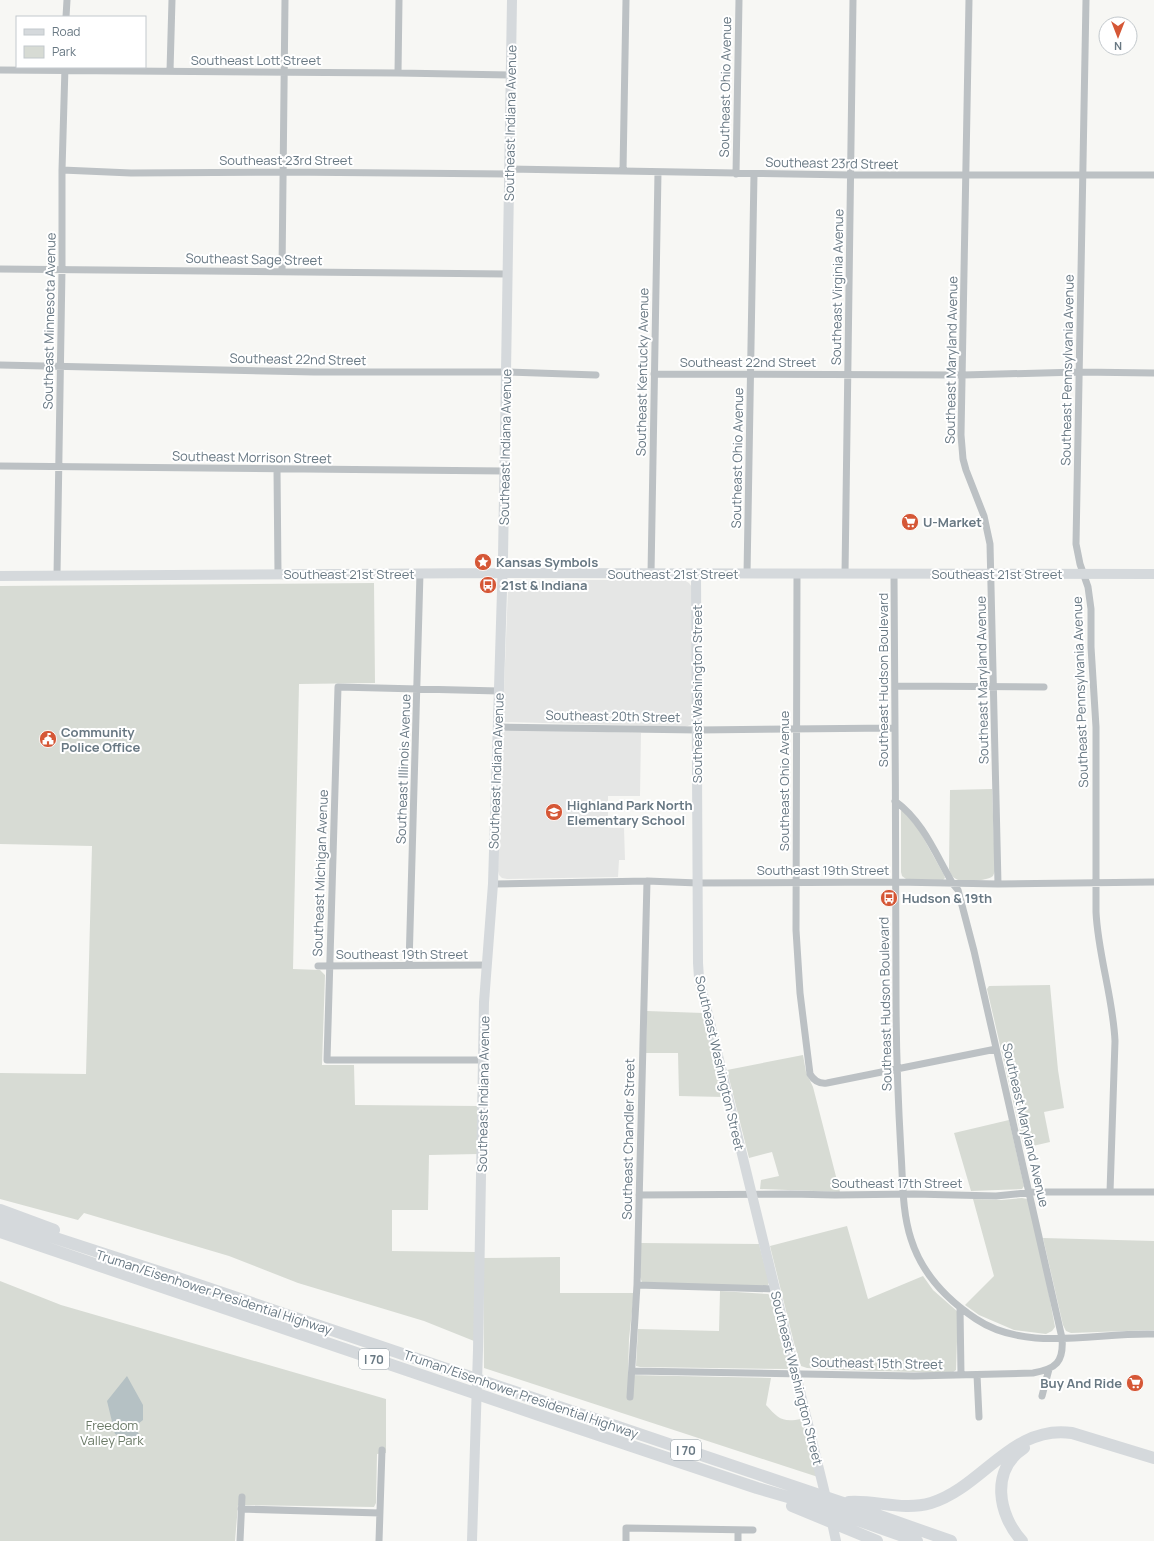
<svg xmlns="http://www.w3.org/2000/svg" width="1154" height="1541" viewBox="0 0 1154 1541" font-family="Manrope,sans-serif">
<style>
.built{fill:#e5e6e5}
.green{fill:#d7dbd4}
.water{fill:#b5c1c4}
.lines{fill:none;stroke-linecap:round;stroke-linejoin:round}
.street{stroke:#bcc1c4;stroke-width:7}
.secondary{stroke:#d5d9dc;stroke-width:10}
.highway{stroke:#d5d9dc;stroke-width:12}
.labels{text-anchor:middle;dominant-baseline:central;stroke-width:4;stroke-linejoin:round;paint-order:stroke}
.shield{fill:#fff;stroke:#95a0a8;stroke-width:1}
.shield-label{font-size:12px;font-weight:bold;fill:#687883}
.street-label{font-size:13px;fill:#687883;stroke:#fff}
.poi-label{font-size:13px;font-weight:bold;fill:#687883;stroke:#fff;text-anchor:start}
.park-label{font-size:13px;fill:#6b7a67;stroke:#fff}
</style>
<rect width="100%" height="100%" fill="#f7f7f4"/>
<path class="built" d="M592,580h92l5,3 3,4 1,137 -8,3 -181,-5 -1,-7 5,-127 2,-4 4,-2z
M507,729l134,4 -1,63h-32v32h16l1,32h-6l-1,17 -111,2 -5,-1 -3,-3 -1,-4 5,-135 1,-4z"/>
<path class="green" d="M374,583l1,100 -76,1 -6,285 27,1 5,5 -3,90h32l1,40 124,1 -1,48 -49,1 -1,55h-36v41l85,1 -3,89 -50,-20 -126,-38 -69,-27 -145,-43 -6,7 -78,-21v-126l86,1 6,-228 -92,-2v-258z
M992,789l3,82 -2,5c-6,5 -31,7 -37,3 -4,-2 -6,-6 -7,-10l1,-79z
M903,810l16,20 25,45 1,3 -2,2 -37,-1 -4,-3 -1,-4v-61z
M1050,985l8,85 6,38 -20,4 6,30 -26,6 -37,-159 2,-3z
M647,1011l56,2 20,84 -44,-1 -1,-43h-32z
M803,1055l3,17 7,15 27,105 -80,-3 1,-9 18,-4 -7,-24 -23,6 -22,-88z
M1009,1120l15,66 -2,3 -51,2 -17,-58z
M1022,1198l5,1 5,5 23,123 -3,4 -6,3 -32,-4 -35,-15 -14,-10 29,-29 -21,-77 28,1z
M847,1226l21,73 55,-23 10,14 25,22 -2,58 -4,3 -111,-3 -34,-2 -6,-2 -7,-23 -24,-97z
M1043,1238l111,3v89l-83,3 -5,-2 -3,-6z
M641,1243l118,1 10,38 -1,3 -6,2 -120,-5 -2,-5z
M560,1257v36h74l-5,46 -1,36 143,3 -5,27c12,13 16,18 35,14l17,58 -334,-109 -1,-110z
M0,1281l61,24 325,94v54l-9,1 -1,49 -2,4 -136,-2 -3,36h-235z
M720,1291l48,3 4,3 18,69 -2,3 -148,-2 -4,-1 2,-37 81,2z"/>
<path class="water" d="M127,1376l16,29v15l-9,7 5,7 1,7 -3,3 -22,-10 -8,-33z"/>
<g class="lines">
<path class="street" d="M969,0l-8,435 2,24 3,11 18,46 6,28 8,340
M1086,0l-10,544 4,20 8,23 3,22v38l5,80v185c2,43 17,85 19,129l-5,151
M66,17l1,-17
M0,70l398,3 113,2
M170,71l2,-71
M398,73l1,-73
M509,169l342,6h303
M62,170l69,3 151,-1 227,2
M623,171l3,-171
M736,174l3,-174
M0,269l508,5
M282,272l3,-272
M0,365l314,7h192l90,3
M654,374l309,1 116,-3 75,1
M0,466l504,5
M277,469l1,105
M651,574l7,-402
M747,574l7,-400
M797,574l-1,356 4,63 10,81c4,7 9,10 17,9l169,-34
M845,574l8,-574
M894,574c1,140 2,281 2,421 0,53 2,105 5,158 2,29 1,58 10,86 11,35 35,60 65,80 51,34 120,13 178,15
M57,575l5,-306v-99l3,-103
M895,686l149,1
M498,727l200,3 197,-2
M493,884l154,-3 51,2 198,-1 102,2 156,-2
M409,965l11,-392
M318,966l169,-1
M483,1060h-156l11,-373 161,4
M639,1195l151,-1 45,1 79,-1 82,2 38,-4h120
M637,1285l138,4
M960,1308l1,67
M632,1371l282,5 119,-3c23,-4 31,-11 29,-35l-88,-387 -16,-61 -5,-6c-17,-29 -30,-63 -58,-83
M977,1375l2,42
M1042,1396l7,-27
M630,1397l7,-112 10,-404
M241,1509l139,4
M738,1530v11
M240,1541l2,-44
M379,1541l3,-91
M626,1541v-13l127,2"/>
<path class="secondary" d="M696,574l2,389 1,15 128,524
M0,576l502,-3 652,1
M831,1518l5,23
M472,1541l6,-191 6,-348 9,-118 10,-326 9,-558"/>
<path class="highway" d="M0,1210l54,20
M0,1220l178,58 665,225 108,38
M0,1232l539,183 218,73 55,16 105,37
M849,1502c27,-2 54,9 82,1 52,-16 81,-79 141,-70l82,25
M792,1506l85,35
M1022,1541c-24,-26 -32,-71 2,-93"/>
</g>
<defs>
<symbol id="supermarket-disc" viewBox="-11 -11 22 22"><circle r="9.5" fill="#d55736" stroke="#fff"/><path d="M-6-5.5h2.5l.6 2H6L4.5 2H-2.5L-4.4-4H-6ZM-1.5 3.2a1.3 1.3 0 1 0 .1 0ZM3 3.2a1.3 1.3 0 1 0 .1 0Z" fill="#fff"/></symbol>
<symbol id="sight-disc" viewBox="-11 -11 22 22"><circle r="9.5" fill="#d55736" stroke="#fff"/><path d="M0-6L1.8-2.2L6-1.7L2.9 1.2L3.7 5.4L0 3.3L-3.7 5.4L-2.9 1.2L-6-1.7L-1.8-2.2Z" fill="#fff"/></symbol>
<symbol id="bus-disc" viewBox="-11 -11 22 22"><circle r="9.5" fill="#d55736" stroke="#fff"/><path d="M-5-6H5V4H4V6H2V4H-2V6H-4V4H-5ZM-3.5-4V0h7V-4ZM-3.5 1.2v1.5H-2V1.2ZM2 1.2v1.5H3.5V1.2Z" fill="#fff"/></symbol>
<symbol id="civic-disc" viewBox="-11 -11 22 22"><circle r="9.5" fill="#d55736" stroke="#fff"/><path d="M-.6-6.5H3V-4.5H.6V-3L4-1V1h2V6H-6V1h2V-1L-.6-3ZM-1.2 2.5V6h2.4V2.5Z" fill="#fff"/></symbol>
<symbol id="school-disc" viewBox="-11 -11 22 22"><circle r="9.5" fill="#d55736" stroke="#fff"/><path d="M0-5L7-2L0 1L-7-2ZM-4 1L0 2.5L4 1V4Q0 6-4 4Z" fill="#fff"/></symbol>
</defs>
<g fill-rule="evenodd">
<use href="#supermarket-disc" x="900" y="512" width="20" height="20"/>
<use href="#sight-disc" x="473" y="552" width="20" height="20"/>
<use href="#bus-disc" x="478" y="575" width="20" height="20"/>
<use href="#civic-disc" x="38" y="729" width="20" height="20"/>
<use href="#school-disc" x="544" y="802" width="20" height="20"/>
<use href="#bus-disc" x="879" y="888" width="20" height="20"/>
<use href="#supermarket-disc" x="1125" y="1373" width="20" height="20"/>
</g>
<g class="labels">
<g class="shield">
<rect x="359" y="1349" width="30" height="20" rx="3"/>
<rect x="671" y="1440" width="30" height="20" rx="3"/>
</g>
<g class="shield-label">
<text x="374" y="1359">I 70</text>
<text x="686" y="1450">I 70</text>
</g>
<g class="street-label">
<text x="256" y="60">Southeast Lott Street</text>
<text transform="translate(725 87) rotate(-89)">Southeast Ohio Avenue</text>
<text transform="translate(510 123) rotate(-89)">Southeast Indiana Avenue</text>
<text x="286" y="160">Southeast 23rd Street</text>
<text transform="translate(832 163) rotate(1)">Southeast 23rd Street</text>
<text transform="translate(254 259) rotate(1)">Southeast Sage Street</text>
<text transform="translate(837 287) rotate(-89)">Southeast Virginia Avenue</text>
<text transform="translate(49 321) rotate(-89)">Southeast Minnesota Avenue</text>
<text transform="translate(298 359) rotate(1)">Southeast 22nd Street</text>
<text transform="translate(951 360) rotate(-89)">Southeast Maryland Avenue</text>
<text x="748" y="362">Southeast 22nd Street</text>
<text transform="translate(1067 370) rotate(-89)">Southeast Pennsylvania Avenue</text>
<text transform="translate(642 372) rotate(-89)">Southeast Kentucky Avenue</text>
<text transform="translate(505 447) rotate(-89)">Southeast Indiana Avenue</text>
<text transform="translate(252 457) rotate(1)">Southeast Morrison Street</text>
<text transform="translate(737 458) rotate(-89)">Southeast Ohio Avenue</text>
<text x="349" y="574">Southeast 21st Street</text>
<text x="673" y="574">Southeast 21st Street</text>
<text x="997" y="574">Southeast 21st Street</text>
<text transform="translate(883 680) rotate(-90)">Southeast Hudson Boulevard</text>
<text transform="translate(982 680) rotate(-91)">Southeast Maryland Avenue</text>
<text transform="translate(1080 692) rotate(-92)">Southeast Pennsylvania Avenue</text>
<text transform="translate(697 694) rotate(-90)">Southeast Washington Street</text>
<text transform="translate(613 716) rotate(1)">Southeast 20th Street</text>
<text transform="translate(403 769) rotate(-88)">Southeast Illinois Avenue</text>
<text transform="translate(496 771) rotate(-88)">Southeast Indiana Avenue</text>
<text transform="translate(784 781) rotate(-90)">Southeast Ohio Avenue</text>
<text x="823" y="870">Southeast 19th Street</text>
<text transform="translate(320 873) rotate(-88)">Southeast Michigan Avenue</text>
<text x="402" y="954">Southeast 19th Street</text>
<text transform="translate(885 1004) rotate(-91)">Southeast Hudson Boulevard</text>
<text transform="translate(720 1063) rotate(77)">Southeast Washington Street</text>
<text transform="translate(483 1094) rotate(-89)">Southeast Indiana Avenue</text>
<text transform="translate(1026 1125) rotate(77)">Southeast Maryland Avenue</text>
<text transform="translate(628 1139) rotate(-89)">Southeast Chandler Street</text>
<text x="897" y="1183">Southeast 17th Street</text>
<text transform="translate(214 1292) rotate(18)">Truman/Eisenhower Presidential Highway</text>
<text transform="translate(877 1363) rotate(1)">Southeast 15th Street</text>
<text transform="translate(797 1378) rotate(76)">Southeast Washington Street</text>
<text transform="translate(521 1394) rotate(19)">Truman/Eisenhower Presidential Highway</text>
</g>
<g class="poi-label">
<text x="923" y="522">U-Market</text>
<text x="496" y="562">Kansas Symbols</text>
<text x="501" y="585">21st &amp; Indiana</text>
<text x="61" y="732">Community<tspan x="61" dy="15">Police Office</tspan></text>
<text x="567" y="805">Highland Park North<tspan x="567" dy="15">Elementary School</tspan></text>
<text x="902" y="898">Hudson &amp; 19th</text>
<text x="1122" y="1383" text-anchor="end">Buy And Ride</text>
</g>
<g class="park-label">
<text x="112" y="1425">Freedom<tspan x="112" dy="15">Valley Park</tspan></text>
</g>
</g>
<rect x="16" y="16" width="130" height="52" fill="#ffffff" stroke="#c3c9cd"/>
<rect x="24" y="29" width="20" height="6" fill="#d5d9dc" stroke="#c3c9cd"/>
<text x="52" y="36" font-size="12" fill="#687883">Road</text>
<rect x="24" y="46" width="20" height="12" fill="#d7dbd4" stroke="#c3c9cd"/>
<text x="52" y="56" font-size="12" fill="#687883">Park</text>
<g transform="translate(1118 36) rotate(180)"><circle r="19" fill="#ffffff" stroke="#c3c9cd"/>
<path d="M0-3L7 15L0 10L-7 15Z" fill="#d55736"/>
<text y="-6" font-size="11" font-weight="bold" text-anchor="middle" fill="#687883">N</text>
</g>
</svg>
